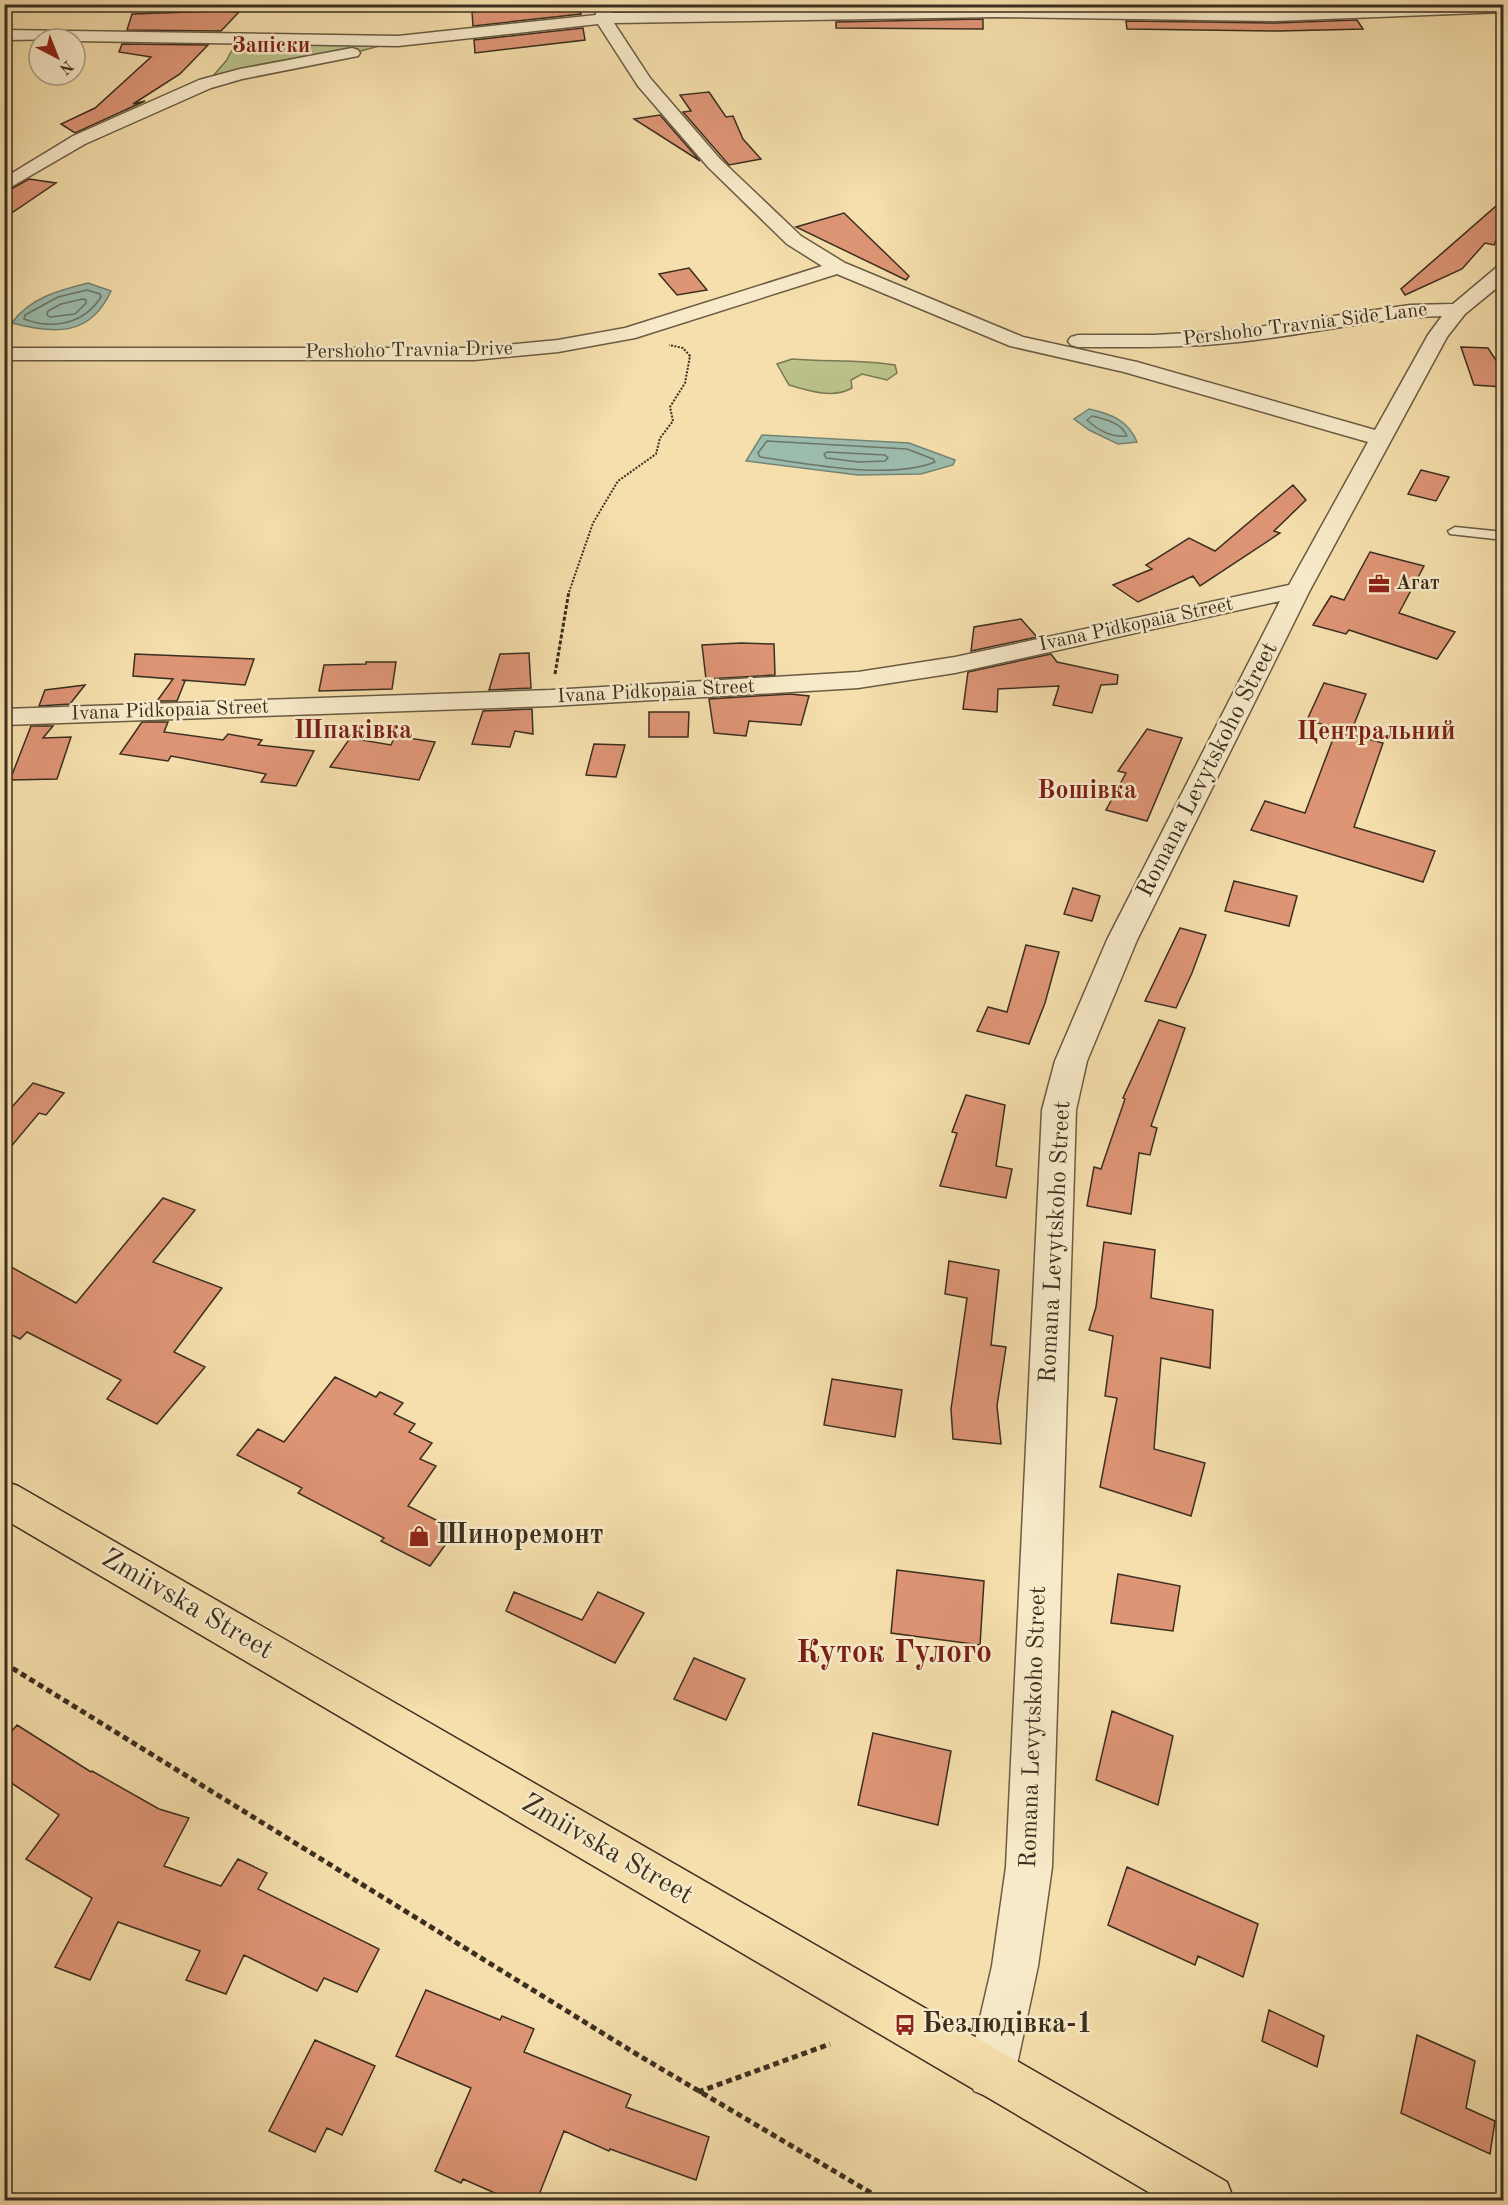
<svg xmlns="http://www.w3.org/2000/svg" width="1508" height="2205" viewBox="0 0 1508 2205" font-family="'Old Standard TT',serif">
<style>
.green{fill:#bbc28a;stroke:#7b7855;stroke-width:1.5}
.water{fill:#9cbcae;stroke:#758475;stroke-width:1.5}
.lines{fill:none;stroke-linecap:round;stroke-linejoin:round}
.shore{stroke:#6c7667;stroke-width:1.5}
.building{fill:#de9576;stroke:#3b2f20;stroke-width:1.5}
.lane-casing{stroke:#6a5b43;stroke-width:3}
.street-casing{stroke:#6a5b43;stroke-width:3}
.primary-casing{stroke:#3b2f20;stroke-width:3}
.path-far2{stroke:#3b2f20;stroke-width:2;stroke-dasharray:2 1.5;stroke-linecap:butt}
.path-far1{stroke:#3b2f20;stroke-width:3;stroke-dasharray:4 2;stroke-linecap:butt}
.path{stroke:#3b2f20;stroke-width:5;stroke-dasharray:6 4;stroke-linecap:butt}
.lane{fill:#f8eac9;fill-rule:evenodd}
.street{fill:#f8eac9;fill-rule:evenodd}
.primary{fill:#f5dfac;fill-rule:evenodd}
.labels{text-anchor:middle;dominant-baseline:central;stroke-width:5;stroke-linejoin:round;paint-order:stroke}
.far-street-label{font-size:20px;fill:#3b2f20;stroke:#f8eac9}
.far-poi-label{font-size:20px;font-weight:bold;fill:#3b2f20;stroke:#f8eac9;text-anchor:start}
.far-neighbourhood-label{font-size:22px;font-weight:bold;fill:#7a1f14;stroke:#f8eac9}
.street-label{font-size:24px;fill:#3b2f20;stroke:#f8eac9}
.neighbourhood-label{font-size:26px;font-weight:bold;fill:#7a1f14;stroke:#f8eac9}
.near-poi-label{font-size:28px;font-weight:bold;fill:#3b2f20;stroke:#f8eac9;text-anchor:start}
.near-street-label{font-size:28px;fill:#3b2f20;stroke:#f8eac9}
.near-neighbourhood-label{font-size:32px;font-weight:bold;fill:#7a1f14;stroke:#f8eac9}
</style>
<rect width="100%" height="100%" fill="#f5dfac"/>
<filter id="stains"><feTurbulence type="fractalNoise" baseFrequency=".00333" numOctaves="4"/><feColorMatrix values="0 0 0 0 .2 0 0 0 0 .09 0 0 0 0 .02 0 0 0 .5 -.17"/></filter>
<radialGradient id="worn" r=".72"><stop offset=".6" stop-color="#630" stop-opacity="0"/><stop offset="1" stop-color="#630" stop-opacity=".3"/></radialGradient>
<path class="green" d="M238,39l160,2 -52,14 -133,21 13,-15z
M792,359c34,3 69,0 103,6l2,8 -10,7 -25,-6 -11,6 1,8c-19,11 -43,3 -63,-3l-12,-21z"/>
<path class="water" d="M88,283l23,8c-21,46 -57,43 -99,32 17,-25 48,-33 76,-40z
M1089,409c22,5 39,11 48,33l-19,2 -29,-14 -15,-11z
M762,435l147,8 46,17 -2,5 -32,9 -63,1 -112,-14z"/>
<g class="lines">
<path class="shore" d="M87,290l13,4 1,3c-17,27 -48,33 -77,22l1,-4 33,-18z
M83,299l3,1v3l-11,11 -25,3 -3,-2 1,-4 13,-7z
M1092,416c13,3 30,7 35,20 -15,2 -29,-6 -40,-16z
M767,441l140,8 26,10 2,3c-45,18 -127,2 -175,-5l-2,-4z
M827,452l58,3 3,3 -3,3 -26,1 -33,-4 -2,-4z"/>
</g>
<path class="building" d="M836,4h147v1l-147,2z
M1122,4h226l1,2 -73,3 -154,-2z
M579,6l2,8 -108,12 -1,-14z
M219,11l20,1 -18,19 -94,-1 5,-16z
M983,19v10l-147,-1v-6z
M1357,20l6,9 -84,2 -152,-2 -1,-8 150,2z
M583,28l2,12 -110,13 -1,-13z
M122,44l86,1 -28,29 -47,30 12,-3 -70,32 -14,-9 34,-16 56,-51 -32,-5z
M709,92l17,25 7,-1 10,23 18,20 -32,6 -46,-53 8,-1 -11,-16z
M660,115l40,46 -66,-42z
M29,179l27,4 -52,35v-25z
M1503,200v23l-9,22 -9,-2 -23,26 -57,26 -4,-6z
M844,213l65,63 -3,4 -110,-53z
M689,268l18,22 -30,5 -18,-21z
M1461,347l27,1 15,23v16l-29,-2z
M1421,470l28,7 -13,24 -28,-7z
M1293,485l13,15 -32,31 6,2 -80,53 -7,-10 -55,26 -25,-17 39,-16 -6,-4 43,-27 26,13z
M1370,552l54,14 -25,47 56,19 -18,27 -88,-29 -3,4 -33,-9 18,-29 13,4z
M1021,619l16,18 -66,14 3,-24z
M741,643l33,1 1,31 -69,4 -4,-34z
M529,653l2,35 -42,2 11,-36z
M135,654l119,5 -9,26 -63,-5 3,1 -8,20h-20l16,-22 -40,-3z
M1051,654l6,8 61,13 -1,9 -16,1 -9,28 -39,-8 6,-19 -61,3 -1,23 -34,-3 5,-37z
M366,662h30l-4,27 -73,2 5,-26 42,-1z
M1324,683l42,11 -15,38 -44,-12z
M85,685l-15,19 -31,2 6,-16z
M790,694l19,2 -8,29 -52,-4 -3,15 -32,-3 -5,-34z
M532,709l1,25 -18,-3 -5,16 -38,-3 11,-33z
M649,712h40l-1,25h-39z
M142,722h26l-4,10 59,8 5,-6 34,6 -4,5 56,6 -18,35 -35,-4 5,-8 -95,-18 -3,5 -48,-7z
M31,726h22l-10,12 28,-1 -14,42 -47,1z
M1147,729l35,9 -35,83 -41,-11 20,-37 -8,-2z
M1336,731l47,12 -29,84 81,24 -12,31 -172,-52 14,-29 40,12z
M395,736l40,6 -16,38 -89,-13 20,-29 41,7z
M594,744l31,1 -9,32 -30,-2z
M1234,881l63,15 -8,30 -64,-15z
M1073,888l27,8 -8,25 -28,-7z
M1180,928l26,7 -14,38 -16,35 -31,-7z
M1026,945l33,7 -14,51 -16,41 -52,-13 11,-24 19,5z
M1159,1020l26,8 -34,98 6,2 -7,27 -11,-2 -8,61 -44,-8 7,-39 7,2 24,-70 -2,-1z
M33,1083l31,10 -18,22 -7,-2 -35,42v-39z
M966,1095l39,10 -9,61 16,3 -6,29 -66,-12 17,-53 -5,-1z
M163,1198l32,12 -42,52 69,26 -48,64 31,15 -48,57 -50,-25 14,-19 -94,-48 -7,7 -16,-8v-68l72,40z
M1104,1242l51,8 -4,48 62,12 -3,58 -49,-10 -7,91 51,14 -14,53 -91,-29 17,-89 -12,-2 8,-60 -24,-6 7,-23z
M949,1261l50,9 -8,75 15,2 -9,59 4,38 -48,-5 -2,-30 16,-111 -22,-4z
M335,1377l41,20 4,-5 23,11 -9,11 21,10 -6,8 23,11 -12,16 16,7 -28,40 48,24 -26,36 -49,-25 3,-3 -86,-45 4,-5 -65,-33 21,-26 26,13z
M832,1379l70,11 -7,47 -71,-12z
M897,1570l87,11 -4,64 -89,-12z
M1118,1574l62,12 -7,45 -62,-8z
M514,1592l68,28 16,-28 46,21 -29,50 -109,-52z
M694,1658l51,21 -19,41 -52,-21z
M1112,1711l61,25 -15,69 -62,-25z
M17,1725l74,47 1,-1 67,38 30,9 -25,48 57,20 17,-27 29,14 -9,16 121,60 -22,43 -33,-14 -7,13 -73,-36 -18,39 -40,-14 14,-29 -82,-29 -28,58 -35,-13 37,-69 -66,-39 33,-44 -55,-37v-38z
M873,1733l78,18 -13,74 -80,-20z
M1127,1867l131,57 -15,53 -45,-21 -3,9 -87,-40z
M426,1990l74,30 2,-4 32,13 -10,23 107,43 -5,12 83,30 -13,43 -86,-31 -1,2 -45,-20 -27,69h-26l-48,-21 -2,4 -26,-12 36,-83 -75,-32z
M1269,2010l55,26 -7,31 -55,-26z
M1417,2035l58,26 -9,47 29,13 -5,33 -89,-41z
M315,2040l60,26 -33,69 -15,-7 -12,24 -46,-21z"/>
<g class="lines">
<defs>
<path id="lane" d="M1455,527l49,5v8l-54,-6 -2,-3z"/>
<path id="street" d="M596,4h16v9l381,-6 283,4 228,-7v8l-228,9 -283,-4 -379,6 36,55 70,81 81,77 44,27 178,74 114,25 238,68 53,-95 14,-19c-69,2 -136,19 -204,26 -53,6 -107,5 -160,5l-7,-2 -3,-4 3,-4 7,-2h76l84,-5 172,-25 43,-1 44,-37 7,-2v17l-39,32 -18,23 -137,253 -173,350 -50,121 -11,49 -24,757 -14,99 -23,108 -7,17 -17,7 -17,-7 -7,-17 25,-108 14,-99 36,-757 13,-49 52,-121 173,-339 -325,72 -97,15 -307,18 -547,19v-16l547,-19 307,-18 97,-15 334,-72 79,-143 -244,-70 -114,-26 -173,-72 -202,64 -77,14 -84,8h-470v-12h470l84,-8 67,-12 197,-62 -35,-22 -79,-77 -70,-81 -40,-62 -200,22 -323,-5v-2l-71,1v-10l394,6 198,-21z
M352,48l6,2 2,3 -2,3 -116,23 -31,9 -126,56 -81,47v-13l69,-42 126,-56 41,-11z"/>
<path id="primary" d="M4,1481l14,5 1209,696 7,18h-72l-1158,-681z"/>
</defs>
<use href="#lane" class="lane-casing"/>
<use href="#street" class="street-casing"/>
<use href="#primary" class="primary-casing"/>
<path class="path-far2" d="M569,592l24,-69 25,-42 38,-27 4,-16 13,-17 -3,-14 15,-24 5,-27 -7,-8 -14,-3"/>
<path class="path-far1" d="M555,674l14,-83"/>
<path class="path" d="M4,1663l634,392 245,145
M698,2092l132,-48"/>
<use href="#lane" class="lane"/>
<use href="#street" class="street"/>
<use href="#primary" class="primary"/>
</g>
<defs>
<symbol id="office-bare" viewBox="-9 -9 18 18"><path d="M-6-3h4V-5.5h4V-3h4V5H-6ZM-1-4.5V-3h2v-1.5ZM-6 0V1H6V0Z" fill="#8f2418" stroke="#f8eac9" stroke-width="2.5" paint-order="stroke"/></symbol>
<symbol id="shop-bare" viewBox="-9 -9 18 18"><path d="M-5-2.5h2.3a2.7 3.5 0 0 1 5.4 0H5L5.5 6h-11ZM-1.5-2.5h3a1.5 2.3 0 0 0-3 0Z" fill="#8f2418" stroke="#f8eac9" stroke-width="2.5" paint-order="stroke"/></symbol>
<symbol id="bus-bare" viewBox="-9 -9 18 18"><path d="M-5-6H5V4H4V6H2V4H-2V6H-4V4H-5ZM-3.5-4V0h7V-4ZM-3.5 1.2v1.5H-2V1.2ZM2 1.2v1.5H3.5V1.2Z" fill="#8f2418" stroke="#f8eac9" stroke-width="2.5" paint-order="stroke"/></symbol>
</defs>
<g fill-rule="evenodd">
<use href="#office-bare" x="1364" y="569" width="30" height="30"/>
<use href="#shop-bare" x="404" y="1521" width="30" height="30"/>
<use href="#bus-bare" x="890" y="2010" width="30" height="30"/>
</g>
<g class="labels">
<g class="far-street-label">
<text transform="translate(1305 325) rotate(-7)">Pershoho Travnia Side Lane</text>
<text transform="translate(409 351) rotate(-1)">Pershoho Travnia Drive</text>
<text transform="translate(1136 625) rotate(-12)">Ivana Pidkopaia Street</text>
<text transform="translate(656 692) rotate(-3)">Ivana Pidkopaia Street</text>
<text transform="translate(170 711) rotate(-2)">Ivana Pidkopaia Street</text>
</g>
<g class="far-poi-label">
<text x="1396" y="584">Агат</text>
</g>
<g class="far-neighbourhood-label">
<text x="271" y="46">Запіски</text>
</g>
<g class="street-label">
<text transform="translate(1208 770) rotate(-63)">Romana Levytskoho Street</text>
<text transform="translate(1056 1242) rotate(-87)">Romana Levytskoho Street</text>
<text transform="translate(1034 1727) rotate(-88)">Romana Levytskoho Street</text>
</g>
<g class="neighbourhood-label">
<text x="353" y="731">Шпаківка</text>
<text x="1376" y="732">Центральний</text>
<text x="1087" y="791">Вошівка</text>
</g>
<g class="near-poi-label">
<text x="436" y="1536">Шиноремонт</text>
<text x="922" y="2025">Безлюдівка-1</text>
</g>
<g class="near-street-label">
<text transform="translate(187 1605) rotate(30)">Zmiivska Street</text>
<text transform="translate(607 1850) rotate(30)">Zmiivska Street</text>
</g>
<g class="near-neighbourhood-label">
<text x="894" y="1654">Куток Гулого</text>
</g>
</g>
<rect width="1508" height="2205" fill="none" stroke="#f5dfac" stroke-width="24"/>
<rect x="6" y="6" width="1496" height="2193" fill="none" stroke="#3b2f20" stroke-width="3"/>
<rect x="12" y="12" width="1484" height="2181" fill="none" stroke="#3b2f20" stroke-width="1.5"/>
<g transform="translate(57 57) rotate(138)"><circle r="28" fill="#f8eac9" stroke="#ac9f85" stroke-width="1.5"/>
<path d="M0-4.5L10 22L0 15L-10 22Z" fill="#8f2418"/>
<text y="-9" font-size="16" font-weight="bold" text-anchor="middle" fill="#3b2f20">N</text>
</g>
<rect width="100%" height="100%" filter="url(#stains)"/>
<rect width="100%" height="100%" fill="url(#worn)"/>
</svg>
